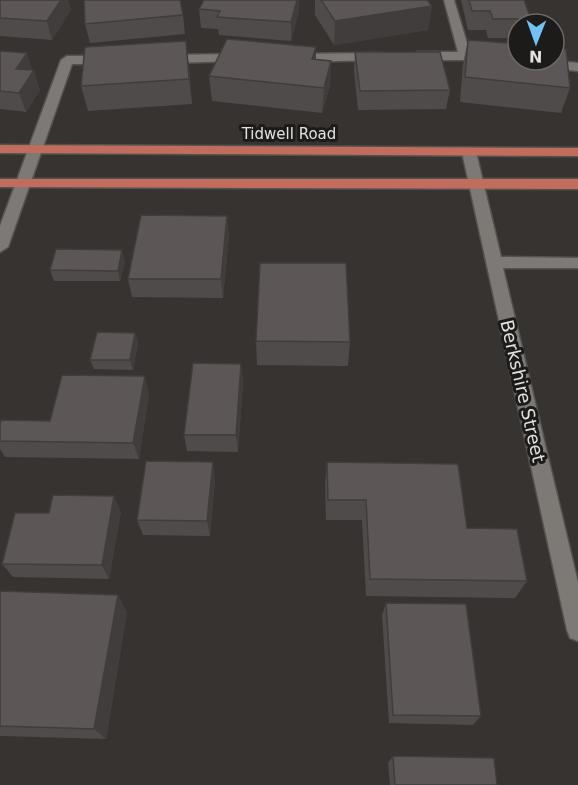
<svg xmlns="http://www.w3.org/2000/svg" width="578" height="785" viewBox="0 0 578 785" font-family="'DejaVu Sans',sans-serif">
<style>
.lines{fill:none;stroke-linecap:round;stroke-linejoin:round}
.minor-casing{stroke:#545250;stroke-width:3}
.major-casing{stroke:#545250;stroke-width:3}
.minor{fill:#7d7a76;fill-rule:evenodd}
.major{fill:#c16c5c;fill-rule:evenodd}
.wall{fill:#4f4b4a}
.shaded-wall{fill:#403d3c}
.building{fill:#5c5756;stroke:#403d3c;stroke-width:1.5}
.labels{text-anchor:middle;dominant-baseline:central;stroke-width:6;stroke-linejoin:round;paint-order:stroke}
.far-street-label{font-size:15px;fill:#e3e1df;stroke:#1c1b1a}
.street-label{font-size:18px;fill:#e3e1df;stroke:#1c1b1a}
</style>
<rect width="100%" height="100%" fill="#363330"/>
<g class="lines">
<defs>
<path id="minor" d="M444,0h10l16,53 9,1v6h-62l-6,-4 6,-4h41z
M380,53l6,4 -2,3 -90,2 -6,-4 6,-4z
M242,54l4,1v6l-81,2 -6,-4 6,-4z
M67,56h40l6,4 -6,4h-35l-64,183 -8,5v-26l61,-166z
M544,60l34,3v8l-38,-4v-6z
M469,148l7,4 25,105 77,1v10h-75l75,315v58l-8,-3 -3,-8 -105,-478z"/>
<path id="major" d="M0,145l578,3v8l-578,-3z
M0,179h578v10l-578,-2z"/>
</defs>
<use href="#minor" class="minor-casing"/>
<use href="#major" class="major-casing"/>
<use href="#minor" class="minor"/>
<use href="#major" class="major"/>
</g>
<path class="wall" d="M0,0h68l3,10 -19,30 -52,-4z
M315,0h112l5,6 -4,24 -94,15 -19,-30z
M461,0h63l7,19 -1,5h-12v14h-30l-2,-8h-18z
M199,9l100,2 -8,30 -72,-6 -1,-6 -17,-1z
M183,15l2,19 -95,9 -5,-19z
M468,40l102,48 -9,25 -101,-11 3,-38z
M316,47v12l15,2 -1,25 -8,27 -110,-12 -3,-25z
M0,51l32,19 8,20 -14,22 -26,-3z
M355,52l95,38 -4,19 -88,1 -4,-39z
M189,66l3,38 -104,7 -7,-25z
M229,235l-6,63 -91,-1 -4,-18z
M125,261l-5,20h-66l-4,-11z
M135,333l3,10 -5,27 -39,-1 -4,-9z
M256,341l94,1 -2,24 -91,-1z
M241,364l2,18 -5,70 -51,-1 -3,-16z
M149,394l-10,65 -134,-2 -5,-8v-25l50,-3z
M327,462l140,66 60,53 -12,17 -149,-2 -4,-76h-36l-1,-37z
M215,478l-5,58 -67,-1 -6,-15z
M121,512l-12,67 -96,-2 -11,-13 47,-51z
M0,591l127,21 -21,127 -106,-3z
M386,603l95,113 -8,9 -84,-2 -7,-108z
M393,756l104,29h-107l-2,-22z"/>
<path class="shaded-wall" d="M61,0h7l3,10 -19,30 -5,-19z
M297,0h2v11l-8,30v-19z
M432,6l-4,24 -94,15 1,-24z
M186,41l3,25 3,38 -3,-25z
M316,47l-1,25 -3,-13z
M27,53l6,19 -17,-3z
M331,61l-1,25 -8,27 2,-25z
M34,70l6,20 -14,22 -7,-19z
M227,216l2,19 -6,63 -2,-19z
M122,250l3,11 -5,20 -2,-10z
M135,333l3,10 -5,27 -3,-10z
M241,364l2,18 -5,70 -2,-17z
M145,376l4,18 -10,65 -6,-16z
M213,462l2,16 -5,58 -3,-15z
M114,496l7,16 -12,67 -7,-14z
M118,595l9,17 -21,127 -12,-10z"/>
<path class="building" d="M0,0h61l-14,21 -47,-3z
M84,0h96l3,15 -98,9z
M204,0h93l-6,22 -74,-5 3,-6 -21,-2z
M321,0h106l5,6 -97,15z
M469,0h55l7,19h-38l-3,-8h-18z
M227,39l89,8 -4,12 19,2 -7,27 -115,-12z
M468,40l50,4v16h36v-12l12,1 4,39 -105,-11z
M186,41l3,38 -108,7 4,-39z
M0,51l27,2 -11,16 18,1 -15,23 -19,-2z
M355,52h85l10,38 -90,1z
M141,215l86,1 -6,63h-93z
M56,249l66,1 -4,21 -68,-1z
M260,263h86l4,79 -94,-1z
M97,332l38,1 -5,27h-40z
M193,363l48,1 -5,71h-52z
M62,375l83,1 -12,67 -133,-2v-17l1,-4 49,1z
M146,461l67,1 -6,59 -70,-1z
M327,462l131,2 9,64 50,1 10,52 -157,-2 -4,-79h-38z
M53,495l61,1 -12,69 -100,-1 13,-51h34z
M0,591l118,4 -24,134 -94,-3z
M386,603l80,1 15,112 -88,-1z
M393,756l101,2 3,27h-102z"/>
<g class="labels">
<g class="far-street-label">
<text x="289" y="134">Tidwell Road</text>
</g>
<g class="street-label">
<text transform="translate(523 391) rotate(77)">Berkshire Street</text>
</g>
</g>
<g transform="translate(536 42) rotate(181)"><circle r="28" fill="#1c1b1a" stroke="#6c6a69" stroke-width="1.5"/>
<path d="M0-4.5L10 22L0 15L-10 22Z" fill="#71c1f5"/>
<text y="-9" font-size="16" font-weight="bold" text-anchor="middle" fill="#e3e1df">N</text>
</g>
</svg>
